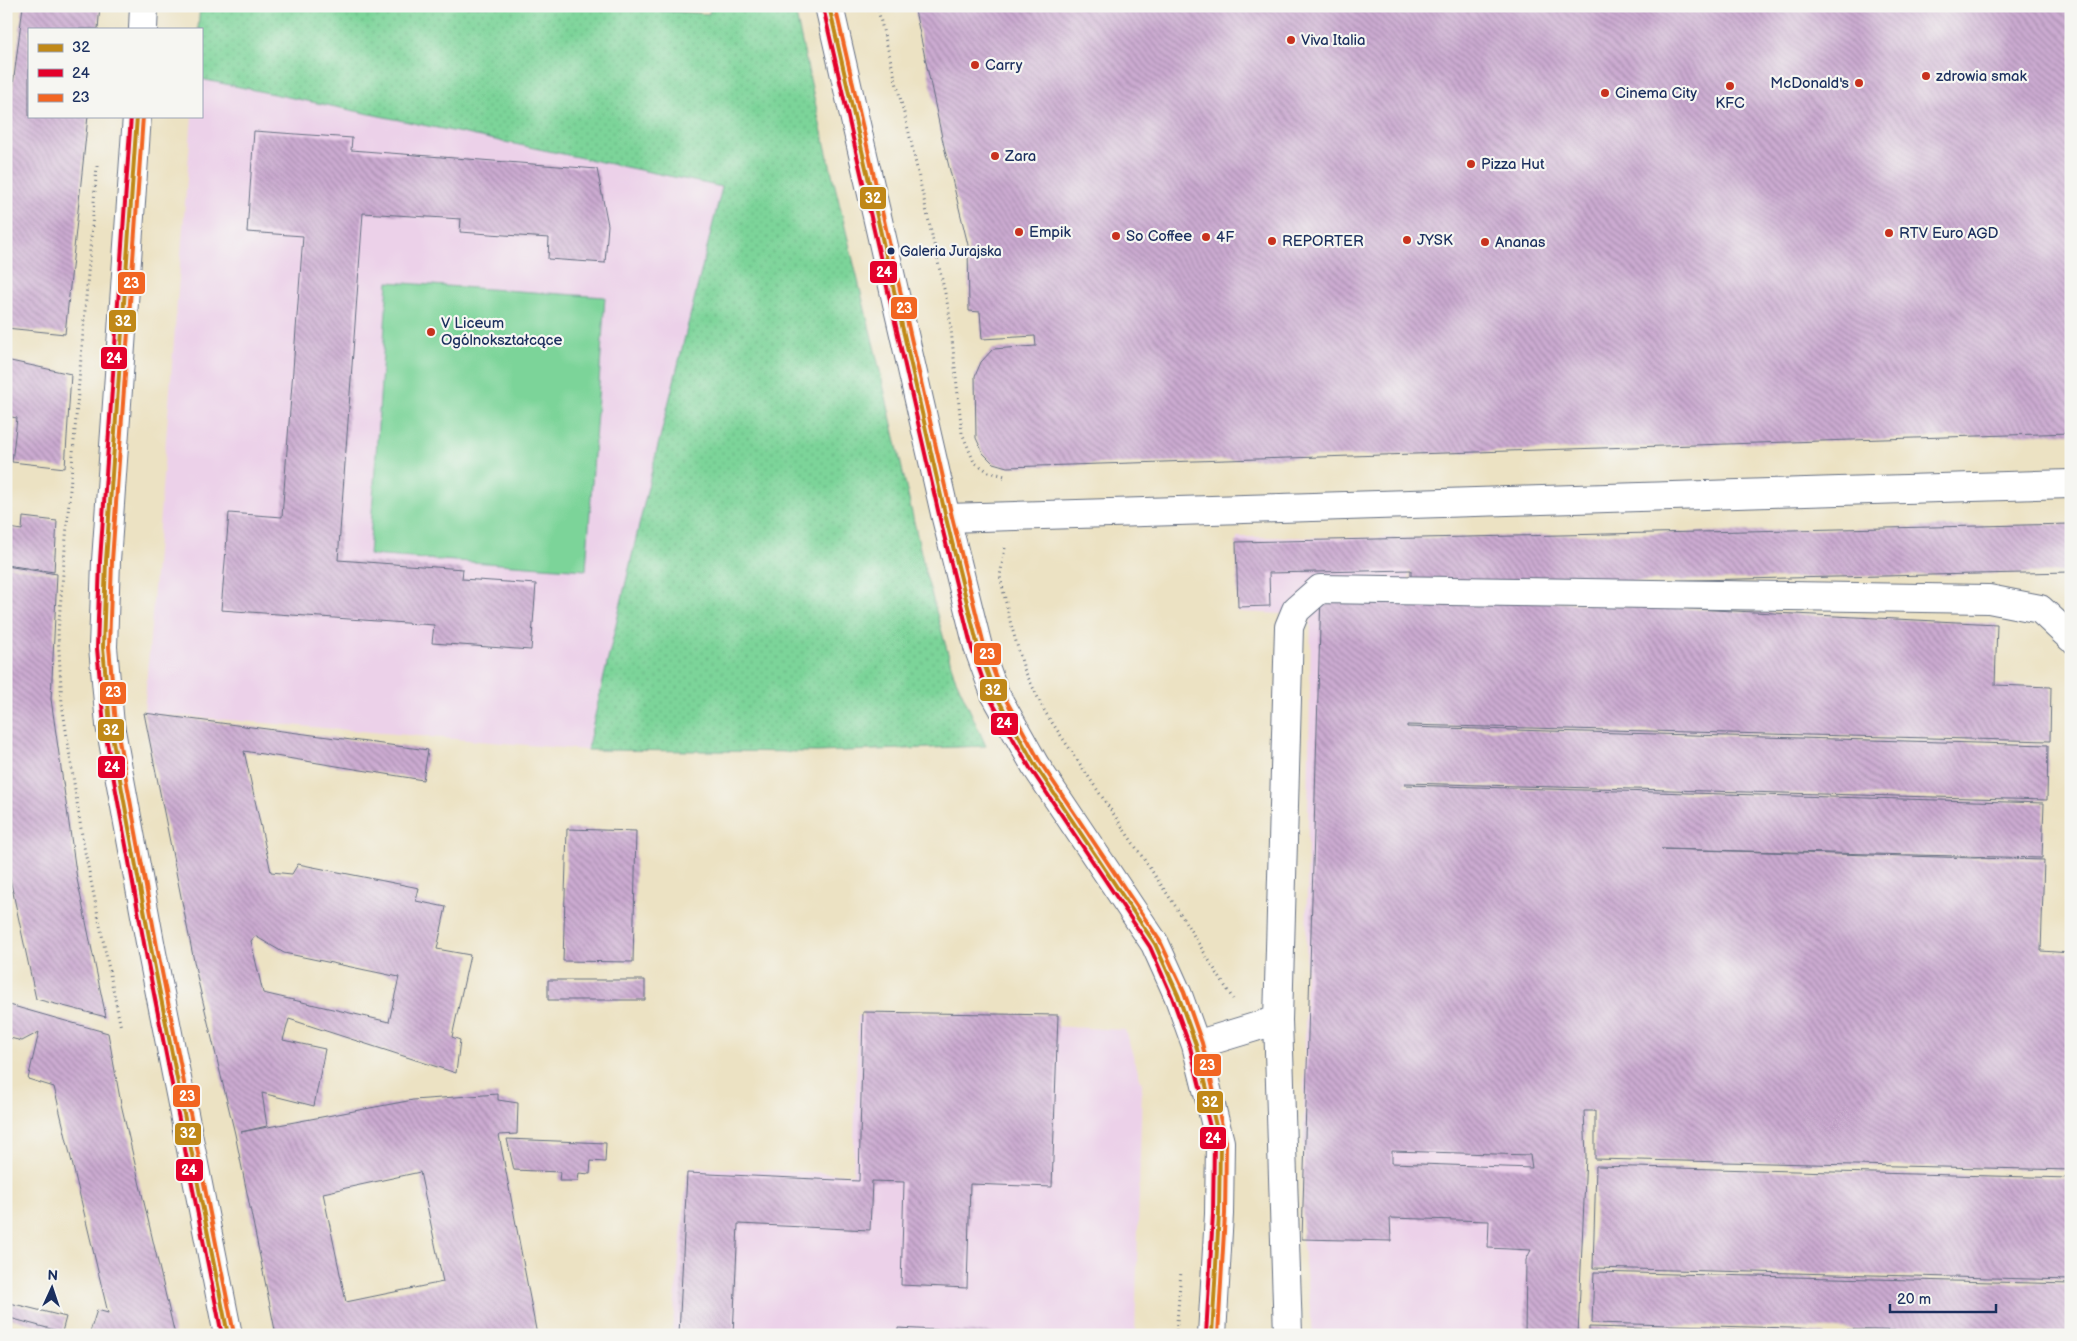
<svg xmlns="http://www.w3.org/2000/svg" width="2077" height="1341" viewBox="0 0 2077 1341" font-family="'Balsamiq Sans',sans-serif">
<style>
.built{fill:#ecd1e9}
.grass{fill:url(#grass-dots);stroke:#4c827c}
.pitch{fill:#7cd499;stroke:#4c827c}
.building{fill:url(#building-back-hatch);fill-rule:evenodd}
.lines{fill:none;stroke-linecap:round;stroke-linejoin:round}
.minor-casing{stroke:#646e81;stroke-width:30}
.path{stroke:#646e81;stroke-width:3;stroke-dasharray:1 4;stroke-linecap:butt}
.minor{stroke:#fff;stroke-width:28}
.bus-1-casing{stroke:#f6f6f2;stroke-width:8}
.bus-2-casing{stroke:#f6f6f2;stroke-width:8}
.bus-3-casing{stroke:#f6f6f2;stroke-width:8}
.bus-1{stroke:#c08818;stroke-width:4}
.bus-2{stroke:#e4002b;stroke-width:4}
.bus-3{stroke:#f26522;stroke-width:4}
.poi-dot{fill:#c8321e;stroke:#f6f6f2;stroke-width:2}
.bus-dot{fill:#1b2f5e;stroke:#f6f6f2;stroke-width:2}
.labels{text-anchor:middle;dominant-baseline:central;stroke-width:4.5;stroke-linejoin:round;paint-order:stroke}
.bus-label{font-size:14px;fill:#1b2f5e;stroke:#f6f6f2;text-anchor:start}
.poi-label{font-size:15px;fill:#1b2f5e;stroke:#f6f6f2;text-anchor:start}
.line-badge{stroke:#f6f6f2;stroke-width:2}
.badge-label{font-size:14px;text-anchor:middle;font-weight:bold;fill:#fff}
</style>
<defs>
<pattern id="grass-dots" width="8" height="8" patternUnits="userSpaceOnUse" patternTransform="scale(1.25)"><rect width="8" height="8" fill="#7cd499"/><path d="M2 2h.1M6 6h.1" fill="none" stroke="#6bb686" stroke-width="1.8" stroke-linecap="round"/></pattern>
<pattern id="building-back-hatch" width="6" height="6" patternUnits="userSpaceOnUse" patternTransform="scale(1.25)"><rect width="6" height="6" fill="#ccabd1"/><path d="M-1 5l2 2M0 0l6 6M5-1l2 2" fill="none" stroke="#a58cad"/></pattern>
</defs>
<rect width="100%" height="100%" fill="#f6f6f2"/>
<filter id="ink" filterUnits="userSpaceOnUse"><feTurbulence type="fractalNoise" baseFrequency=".02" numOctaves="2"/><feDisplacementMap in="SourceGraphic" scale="10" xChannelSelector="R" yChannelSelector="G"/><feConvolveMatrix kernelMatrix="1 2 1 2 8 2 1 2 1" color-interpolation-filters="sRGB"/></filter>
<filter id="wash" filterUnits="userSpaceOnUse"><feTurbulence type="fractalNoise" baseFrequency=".0096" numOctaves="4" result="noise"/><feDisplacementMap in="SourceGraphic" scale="20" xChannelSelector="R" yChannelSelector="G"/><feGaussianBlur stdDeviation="1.12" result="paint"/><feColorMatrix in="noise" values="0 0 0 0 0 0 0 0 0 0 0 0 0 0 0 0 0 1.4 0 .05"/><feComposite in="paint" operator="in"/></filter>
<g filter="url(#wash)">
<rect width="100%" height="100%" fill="#ece2c3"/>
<path class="built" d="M201,79l522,108 -73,291 -63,272 -443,-37 48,-597h9z
M1237,537l173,1 -13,568 189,50 -8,179h-265l-11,-96 9,-624 -73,-3z
M858,1016l267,14 17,54 -7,251h-463l15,-162 4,-6 162,7z"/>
<path class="grass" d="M200,6h397l112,8 1,-8h84l25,114 61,251 46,204 28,100 32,71 -169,6 -230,-2 63,-272 72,-291 -521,-108v-50h-3z"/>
<path class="pitch" d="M388,282l217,15 -19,273 -217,-15z"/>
<g id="blocks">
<path class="building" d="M23,6h77l-2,23h-69v87h59l-23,218 -59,-6v-188z
M914,6h1157v427l-1064,34 -14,-4 -10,-10 -7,-15 -1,-62 6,-14 12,-13 43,-3 -1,-10 -53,3 -2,-27 -11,-1 -1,-66 -25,-103z
M254,131l98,7 -1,12 246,19 11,56 -3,38 -57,-4 1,-21 -89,-6 1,-13 -98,-6 -25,347 125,9 -1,10 74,5 -5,66 -99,-7 2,-18 -213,-15 8,-97 53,4 21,-281 -56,-4z
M6,360l65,14 -6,94 -53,-6 5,-44 -11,-2z
M23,517l34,4 -3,51 -48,-7 3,-37 13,2z
M2071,524v48l-660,14v-16l-142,3 1,33 -32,1 -2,-65z
M6,566l51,8 -6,125 26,180 29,138 -70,-18 -29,-134 -1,2z
M1321,593l89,2 587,29 -2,61 56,2 -1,54 -643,-16v2l641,18 -1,55 -642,-17v2l639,18 -2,55 -381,-9 383,11 -3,91 30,2v217l-476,-11v-48h-11l2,45 -8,179h-53l1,-75 5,-10 -43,-2 1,-27 -99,-3 1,23 -89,-2zM1392,1151l138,4 2,13 -140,-5z
M144,713l284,37 -5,30 -179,-29 27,121 21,2 6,-10 121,24 -3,13 30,6 -9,42 33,6 -18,82 8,3 -4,33 -167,-54 -6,21 42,9 -11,57 -52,-13 5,33 -26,6 172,-32 85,-6v6l20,3 -1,31 -18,1 38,200h-261l-41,-201 -37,-153zM255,936l29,17 115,24 -10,45 -126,-29 -12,-52zM420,1172l23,110 -97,20 -23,-109z
M567,829l69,2 -3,131 -70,-1z
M548,980h97v20h-97z
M6,1004l102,29 13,71 54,231h-86l8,-25 11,3 -54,-226 -26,-8 11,-47 -17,9 -16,-4z
M863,1012l195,3 -6,172 -82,-3 -3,104 -66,-3 3,-103 -32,-1 -2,49 -132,-6 -5,111h-54l8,-162 172,8z
M507,1139l99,4 -1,19 -14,-1 -1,13 -11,-1 -1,8h-19l1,-9 -46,-2z
M1596,1166l475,12v102l-478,-12z
M1594,1272l477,12v51l-479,-12z
M6,1302l60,15 -4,15 -56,-15z
M1589,1327l235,6v2h-235z
M898,1328l98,5v2h-98z"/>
</g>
</g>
<g filter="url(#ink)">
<use href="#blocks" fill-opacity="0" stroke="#646e81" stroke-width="1"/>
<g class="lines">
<defs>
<path id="minor" d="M829,6l117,512 32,129 17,47 40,71 120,179 23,51 18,50 24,97 -1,72 -7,121
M143,29l1,-23
M137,116l-31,445 -3,86 7,78 42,228 76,382
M946,518l1125,-34
M1196,1045l82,-25
M1288,1335l-10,-315 11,-393 7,-17 24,-21 669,10 51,10 31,29"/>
</defs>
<use href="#minor" class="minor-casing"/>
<path class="path" d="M877,6l32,127 40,178 13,122 12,29 15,10 16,4v8
M97,166l-39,467 4,71 21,138 38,186
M1005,548l-5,28 10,45 14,48 21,43 133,198 55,89
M1176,1335l5,-64"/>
<use href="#minor" class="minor"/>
<defs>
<path id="bus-1" d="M829,6l117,512 32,129 17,47 40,71 120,179 23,51 18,50 24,97 -1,72 -7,121
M137,116l-31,445 -3,86 7,78 42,228 76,382"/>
<path id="bus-2" d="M823,7l117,512 32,130 17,48 41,71 120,179 22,50 18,50 24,96 -1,71 -7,121
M131,116l-31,445 -3,87 7,78 42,228 76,381"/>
<path id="bus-3" d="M835,6l117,511 32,128 17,46 39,71 120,179 24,51 18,51 24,99 -1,72 -7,121
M143,116l-31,445 -3,86 7,77 42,228 76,382"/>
</defs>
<use href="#bus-1" class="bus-1-casing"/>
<use href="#bus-2" class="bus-2-casing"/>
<use href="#bus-3" class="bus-3-casing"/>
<use href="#bus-1" class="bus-1"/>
<use href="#bus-2" class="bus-2"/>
<use href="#bus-3" class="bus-3"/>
</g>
</g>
<g class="poi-dot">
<circle cx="1291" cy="40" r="5"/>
<circle cx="975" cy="65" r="5"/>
<circle cx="1926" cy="76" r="5"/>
<circle cx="1859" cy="83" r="5"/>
<circle cx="1730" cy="86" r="5"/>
<circle cx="1605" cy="93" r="5"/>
<circle cx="995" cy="156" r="5"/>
<circle cx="1471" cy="164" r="5"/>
<circle cx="1019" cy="232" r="5"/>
<circle cx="1889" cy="233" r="5"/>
<circle cx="1116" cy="236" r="5"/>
<circle cx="1206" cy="237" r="5"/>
<circle cx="1407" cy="240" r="5"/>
<circle cx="1272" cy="241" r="5"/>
<circle cx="1485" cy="242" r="5"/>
<circle cx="431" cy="332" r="5"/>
</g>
<circle class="bus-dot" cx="891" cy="251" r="4.5"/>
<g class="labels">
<g class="bus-label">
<text x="900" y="251">Galeria Jurajska</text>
</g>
<g class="poi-label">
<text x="1301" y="40">Viva Italia</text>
<text x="985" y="65">Carry</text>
<text x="1936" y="76">zdrowia smak</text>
<text x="1849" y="83" text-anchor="end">McDonald's</text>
<text x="1615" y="93">Cinema City</text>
<text x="1730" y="103" text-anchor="middle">KFC</text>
<text x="1005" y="156">Zara</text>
<text x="1481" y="164">Pizza Hut</text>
<text x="1029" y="232">Empik</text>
<text x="1899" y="233">RTV Euro AGD</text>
<text x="1126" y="236">So Coffee</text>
<text x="1216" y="237">4F</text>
<text x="1417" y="240">JYSK</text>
<text x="1282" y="241">REPORTER</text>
<text x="1495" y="242">Ananas</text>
<text x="441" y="323">V Liceum<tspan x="441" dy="17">Ogólnokształcące</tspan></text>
</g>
</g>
<g class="line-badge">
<rect x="859" y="186" width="28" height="24" rx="5" fill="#c08818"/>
<rect x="869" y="260" width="29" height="24" rx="5" fill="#e4002b"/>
<rect x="117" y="271" width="29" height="24" rx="5" fill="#f26522"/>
<rect x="890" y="296" width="28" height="24" rx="5" fill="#f26522"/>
<rect x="108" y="309" width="29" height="24" rx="5" fill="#c08818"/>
<rect x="100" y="346" width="28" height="24" rx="5" fill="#e4002b"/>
<rect x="973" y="642" width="29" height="24" rx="5" fill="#f26522"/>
<rect x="979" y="678" width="29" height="24" rx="5" fill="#c08818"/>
<rect x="99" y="681" width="28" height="24" rx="5" fill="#f26522"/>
<rect x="990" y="712" width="29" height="24" rx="5" fill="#e4002b"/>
<rect x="97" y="718" width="28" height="24" rx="5" fill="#c08818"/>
<rect x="97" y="755" width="29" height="24" rx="5" fill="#e4002b"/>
<rect x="1193" y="1053" width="29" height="24" rx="5" fill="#f26522"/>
<rect x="172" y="1084" width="29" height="24" rx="5" fill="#f26522"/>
<rect x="1196" y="1090" width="28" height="24" rx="5" fill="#c08818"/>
<rect x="174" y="1122" width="28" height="24" rx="5" fill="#c08818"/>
<rect x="1199" y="1126" width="28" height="24" rx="5" fill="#e4002b"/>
<rect x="175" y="1158" width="29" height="24" rx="5" fill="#e4002b"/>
</g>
<g class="badge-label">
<text x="873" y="203">32</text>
<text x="884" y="277">24</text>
<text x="131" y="288">23</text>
<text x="904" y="313">23</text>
<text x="123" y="326">32</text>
<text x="114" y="363">24</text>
<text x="987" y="659">23</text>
<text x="993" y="695">32</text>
<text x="113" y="697">23</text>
<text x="1004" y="728">24</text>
<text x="111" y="735">32</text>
<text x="112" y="772">24</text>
<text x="1207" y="1070">23</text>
<text x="187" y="1101">23</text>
<text x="1210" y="1107">32</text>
<text x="188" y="1138">32</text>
<text x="1213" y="1143">24</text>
<text x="189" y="1175">24</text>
</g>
<rect width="2077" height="1341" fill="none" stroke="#f6f6f2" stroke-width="25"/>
<rect x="28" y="28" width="175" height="90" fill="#f6f6f2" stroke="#9ea6b7"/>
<rect x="38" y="44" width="25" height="8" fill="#c08818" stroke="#9ea6b7"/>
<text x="72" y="52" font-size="15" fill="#1b2f5e">32</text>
<rect x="38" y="69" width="25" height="8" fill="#e4002b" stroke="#9ea6b7"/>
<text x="72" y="78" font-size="15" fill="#1b2f5e">24</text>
<rect x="38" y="94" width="25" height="8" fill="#f26522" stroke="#9ea6b7"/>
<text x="72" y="102" font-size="15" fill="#1b2f5e">23</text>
<g transform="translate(52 1288) rotate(3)" stroke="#f6f6f2" stroke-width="4" paint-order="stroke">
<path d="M0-4L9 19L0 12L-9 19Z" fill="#1b2f5e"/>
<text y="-8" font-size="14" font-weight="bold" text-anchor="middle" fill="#1b2f5e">N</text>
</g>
<path d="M1890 1304v8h106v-8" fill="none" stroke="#1b2f5e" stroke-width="2.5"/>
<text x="1897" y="1304" font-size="15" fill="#1b2f5e" stroke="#f6f6f2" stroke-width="4" paint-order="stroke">20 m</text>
</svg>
